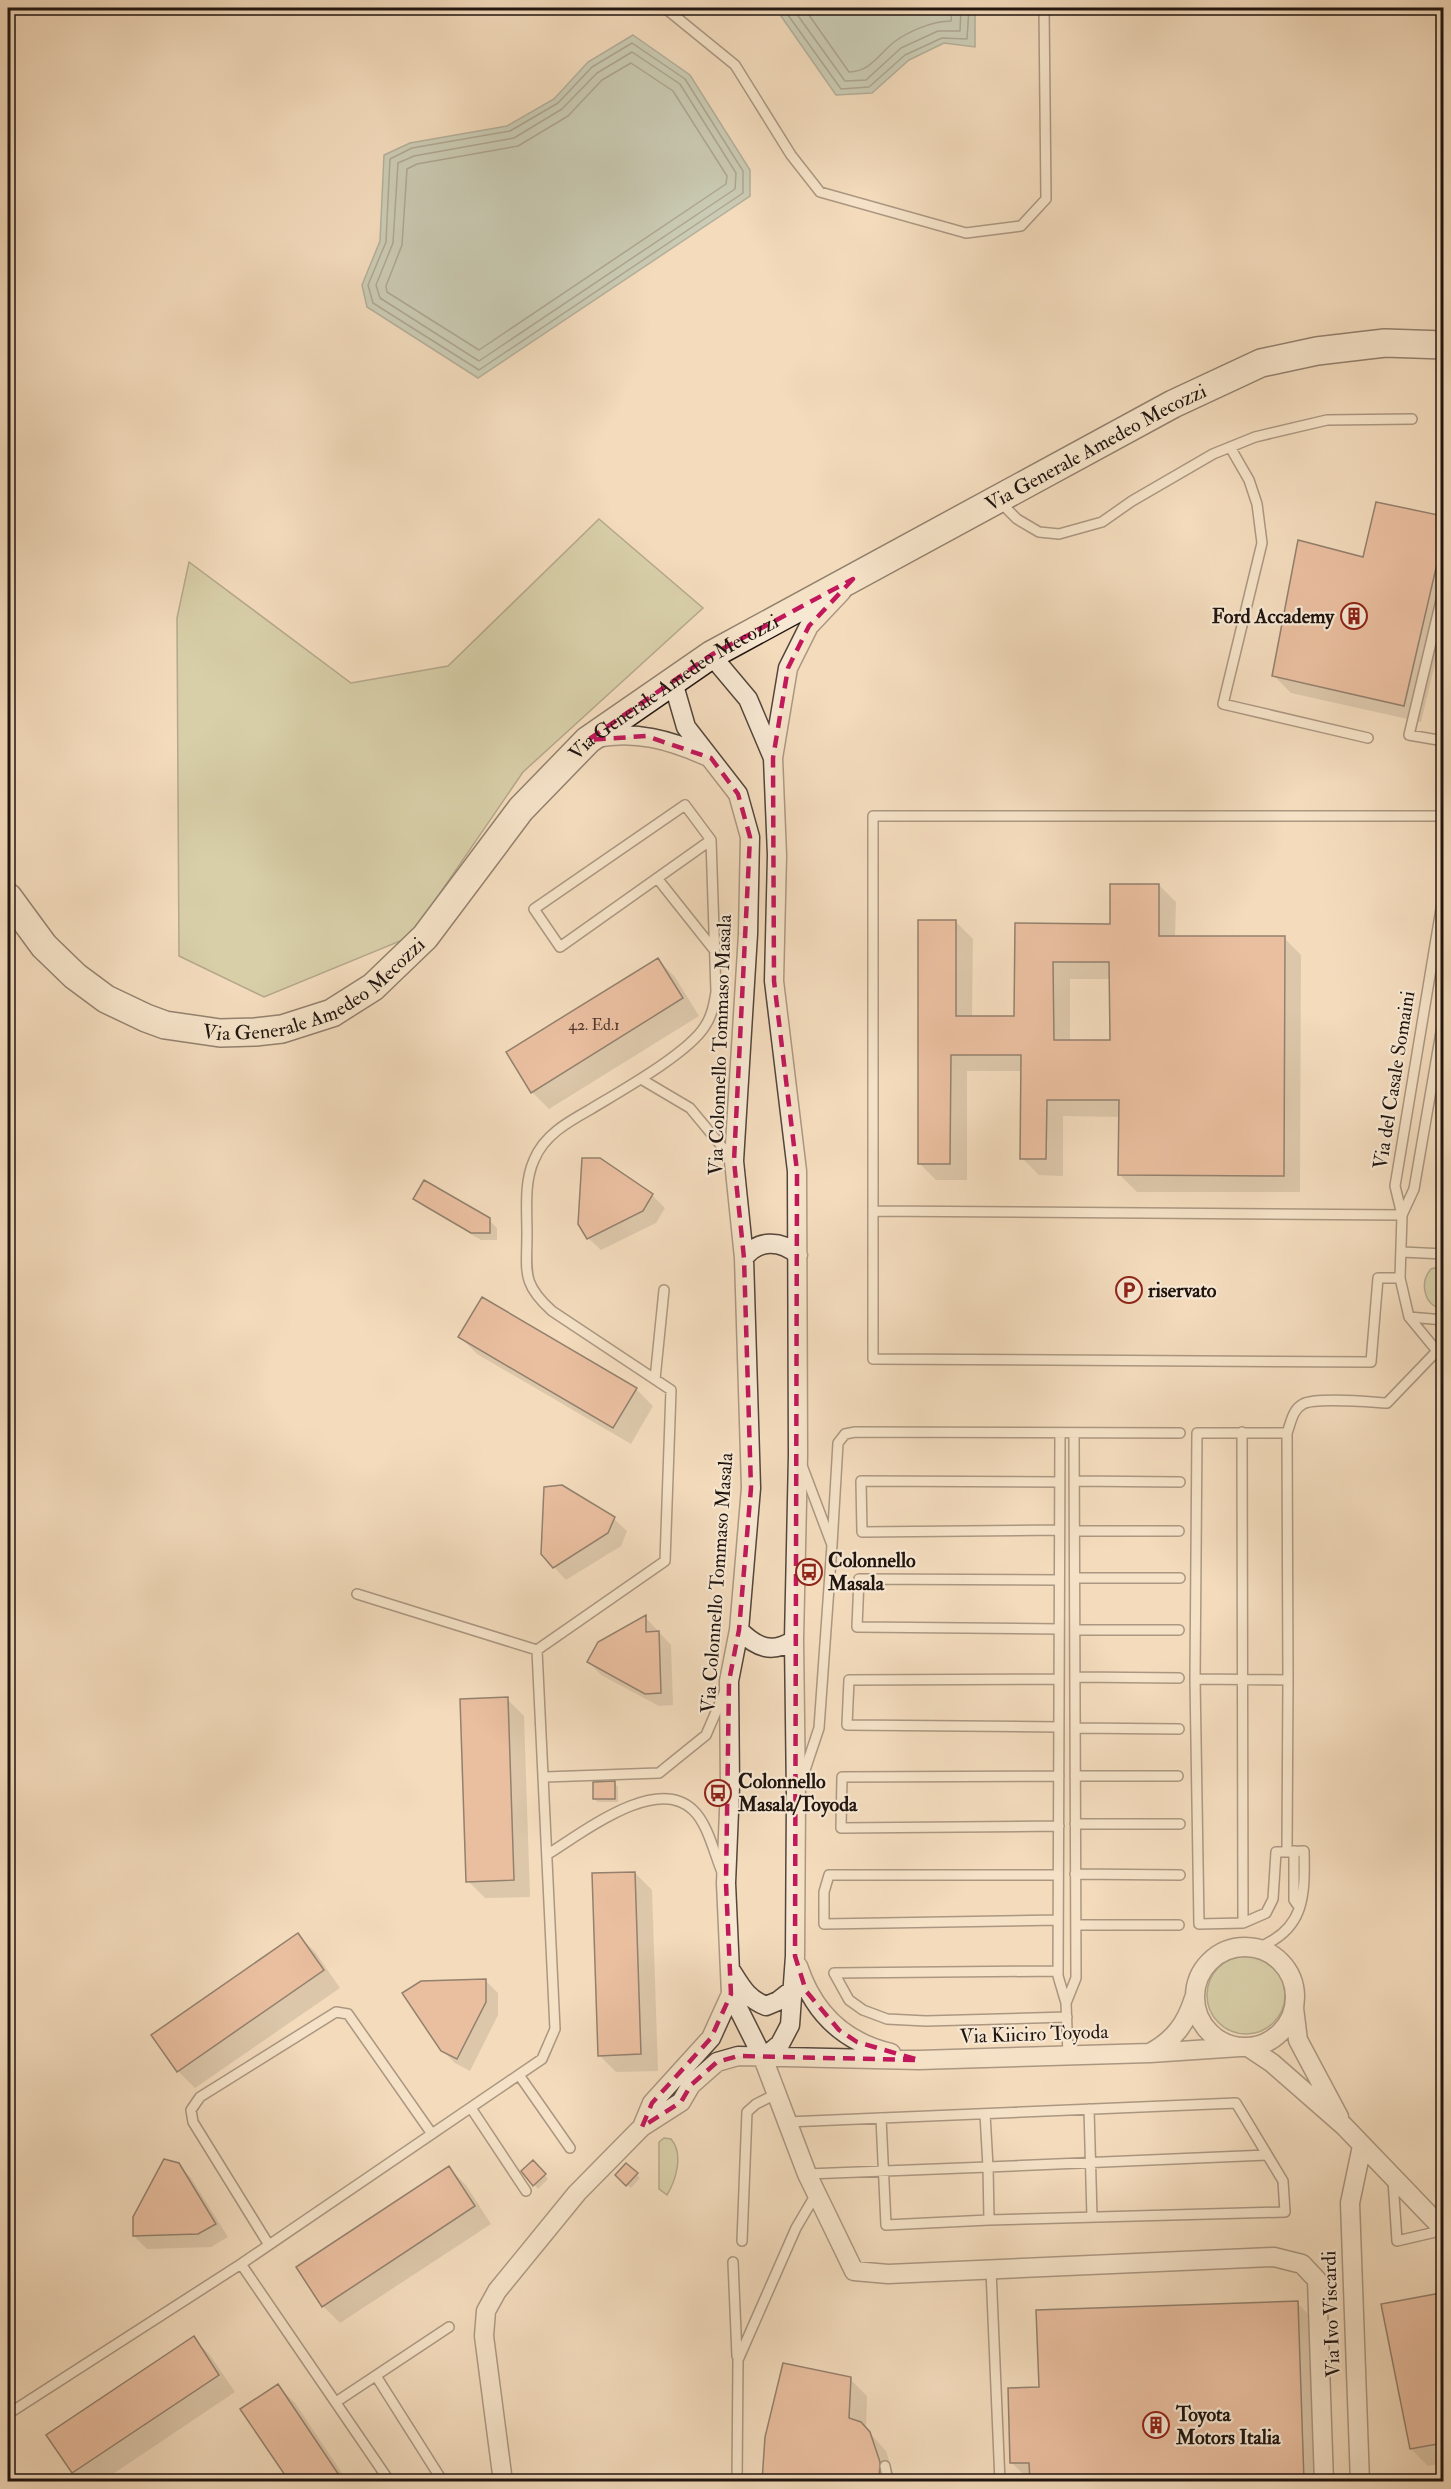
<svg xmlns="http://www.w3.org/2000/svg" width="1451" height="2489" viewBox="0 0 1451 2489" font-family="'IM FELL Double Pica',serif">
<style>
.green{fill:#b8c193;stroke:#6c6b52;stroke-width:1.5}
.water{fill:#9cbbae;stroke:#6a796f;stroke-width:1.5}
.shadow{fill:#0003;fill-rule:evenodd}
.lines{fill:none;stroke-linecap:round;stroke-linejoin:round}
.shore{stroke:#5e685f;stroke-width:1.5}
.building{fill:#e19d7f;stroke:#201510;stroke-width:1.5;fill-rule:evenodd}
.lane-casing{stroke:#55463b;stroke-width:12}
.street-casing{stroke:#55463b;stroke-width:21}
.secondary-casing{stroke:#201510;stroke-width:30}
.lane{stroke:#f7e8d3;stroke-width:9}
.street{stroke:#f7e8d3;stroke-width:18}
.secondary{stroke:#f7e8d3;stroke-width:27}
.marked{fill:none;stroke:#c2185b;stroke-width:4.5;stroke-dasharray:12 8;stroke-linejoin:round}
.labels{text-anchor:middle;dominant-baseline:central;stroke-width:4.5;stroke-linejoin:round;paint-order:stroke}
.number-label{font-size:16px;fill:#50372c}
.street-label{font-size:20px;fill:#201510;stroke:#f7e8d3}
.poi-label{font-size:20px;font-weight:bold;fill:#201510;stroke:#f7e8d3;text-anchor:start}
</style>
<rect width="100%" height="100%" fill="#f3dbbc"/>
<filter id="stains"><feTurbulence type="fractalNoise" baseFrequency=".00333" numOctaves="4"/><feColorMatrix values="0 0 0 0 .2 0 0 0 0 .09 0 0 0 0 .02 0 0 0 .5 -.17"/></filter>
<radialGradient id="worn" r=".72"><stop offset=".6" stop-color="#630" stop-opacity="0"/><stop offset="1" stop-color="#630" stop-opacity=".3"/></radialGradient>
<path class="green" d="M599,519l104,89 -180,164 -113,165 -146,60 -85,-41 -2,-338 12,-56 162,121 97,-17z
M1443,1266h1l-1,43c-19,-3 -24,-26 -12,-40z
M1207 1995a39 39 0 1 1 78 0a39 39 0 1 1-78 0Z
M664,2138l7,1c13,15 5,41 -4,56l-8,-6v-47z"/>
<path class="water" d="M782,8h193v39l-31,-4 -35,17 -37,33 -36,2 -55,-79z
M633,35l57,40 60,95v26l-272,182 -111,-71 -5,-22 18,-44 4,-86 26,-12 97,-17 47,-27 34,-37z"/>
<path class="shadow" d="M1377,504l67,14v108l-23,96 -130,-29 -17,-17 90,-118z
M1159,885l17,17 -1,35 109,1 17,17 -1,237h-163l-17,-17v-58l-57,-1v60l-24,-1 -17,-17v-87h-55v109h-31l-17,-17 37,-241 17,17 -1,78h44v-92h96zM1070,979h41l1,63h-42z
M658,960l17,17 24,39 -150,93 -17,-17z
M600,1160l53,36 12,12 -9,15 -55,27 -13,-12z
M415,1198l74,22 8,8v12h-16l-58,-34z
M460,1337l176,52 17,17 -22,38 -154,-90z
M614,1519l13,12 -6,15 -55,34 -12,-13z
M645,1617l26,28 2,60 -14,1 -58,-31 -12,-13z
M507,1699l17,17 6,181 -45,1 -17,-17z
M614,1783l4,4v15h-20l-4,-3z
M635,1873l17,17 6,181 -42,1 -17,-17z
M298,1935l17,17 25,36 -145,100 -17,-17z
M485,1980l13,13v22l-28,56 -15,-8 -13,-13z
M533,2162l15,17 -10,10 -15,-18z
M178,2164l13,14 37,59 -17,10 -64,2 -13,-13z
M626,2165l14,13 -9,10 -14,-13z
M449,2168l17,17 25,39 -151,99 -17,-17z
M1440,2294l4,3v166l-16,3 -17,-17z
M1297,2303l17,17 6,162h-289l-19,-19z
M193,2338l17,17 25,37 -134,90h-19l-9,-10z
M850,2379l17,17 -1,33 20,22 10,31h-133l4,-44z
M278,2386l17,17 53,79h-57l-49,-73z"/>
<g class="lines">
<path class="shore" d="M788,8v7l53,74 28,-2 36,-32 37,-17 25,1 2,-31
M795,8l1,5 49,68 21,-1 35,-32 37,-17h22l1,-23
M804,8l45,64c22,-1 29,-17 45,-30 15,-11 39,-21 57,-21l1,-13
M632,43l53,36 58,92v22l-264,177 -106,-67 -5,-18 18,-43 4,-83 22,-11 98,-17 48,-28 34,-36z
M632,52l48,32 56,89 -1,16 -256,172 -99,-63 -4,-13 17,-42 5,-80 16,-7 100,-18 48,-29 35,-36z
M631,63l42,28 54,85 -1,8 -247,166 -92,-58 -1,-6 16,-41 5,-76 10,-5 101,-18 50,-30 34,-36z"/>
</g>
<path class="building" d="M1376,502l67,14v22l-39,168 -132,-30 26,-136 65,17z
M1110,884h49v52h126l-1,240 -166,-1 1,-75h-72l-1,59h-26l1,-104h-70l-1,109h-32v-244h38v96h58l1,-93 95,1zM1053,962h56l1,78h-56z
M658,958l25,40 -152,95 -25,-41z
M582,1158h18l53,36 -10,17 -56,28 -9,-15z
M424,1180l66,38v15h-19l-58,-34z
M482,1297l155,91 -24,40 -155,-91z
M562,1485l53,32 -7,16 -55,35 -12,-14 3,-67z
M646,1615v17l13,-1 2,62 -16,1 -58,-32 11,-20z
M508,1697l6,183 -48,2 -6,-183z
M615,1781v18h-22v-17z
M635,1872l6,182 -43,2 -6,-183z
M298,1933l26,37 -147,102 -26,-37z
M486,1979v23l-29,57 -16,-8 -39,-58 19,-12z
M164,2159l15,4 37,61 -18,10 -65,2v-19z
M533,2160l13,14 -13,12 -12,-15z
M626,2163l12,10 -12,13 -11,-11z
M449,2166l26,40 -153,101 -26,-40z
M1441,2293l2,13v137l-33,6 -29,-145z
M1298,2301l6,180h-274l-1,-18h-19l-2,-75 31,-1 -3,-77z
M194,2336l25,39 -147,98 -26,-38z
M783,2363l68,14 -2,41 12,4 9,10 10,30 -1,19h-117l3,-44z
M278,2384l65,97h-54l-49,-72z"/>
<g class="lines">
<defs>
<path id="lane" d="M665,8l70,57 56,90 29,37 146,41 55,-7 25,-27 -2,-191
M1230,447l19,33 8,24 5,39 -39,161 145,34
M999,501l18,18 22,13 20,2 43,-12 30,-21 81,-47 42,-17 72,-17 85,-1
M1444,588l-35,147 35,6
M657,878l58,73
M1444,891l-49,295 7,29 -2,63 9,39 28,34h7
M641,1079l49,29 43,52
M873,1211v-395h571
M1402,1215l12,-26 30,-174
M1402,1252l42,2
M1400,1278h-22l-7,84 -498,-3v-148l529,4
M1409,1317l35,3
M655,1379l9,-89
M1242,1432l1,491
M1060,1433l-2,543 8,27 2,52
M1287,1433c4,-10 5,-23 16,-29 13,-7 67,-2 84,-1l50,-52
M803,1468l29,77 6,-102 7,-9 10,-2 325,1
M1074,1481l106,1
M1059,1482l-198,-1 1,51 197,-2
M1075,1531h104
M1075,1578h105
M1059,1580l-200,-1 -2,48 202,2
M357,1594l180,56
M1075,1630h104
M1075,1677l104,1
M1059,1679l-210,1 -2,45 212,2
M1195,1679l2,-246h90l1,247
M1075,1728l104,1
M1059,1776l-217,1 -1,51 218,-2
M1075,1776h103
M545,1777l114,-4 47,-38 19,-44
M801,1782l18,-54 13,-183
M1075,1824h105
M1294,1851v49l5,7
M548,1854c33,-20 108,-80 145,-44 15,14 21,43 29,62
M1075,1874l105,1
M1058,1875h-229l-5,17v32l234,-4
M1076,1925h103
M1257,1948c48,-18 48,-52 47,-97l-28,1 -3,47 -7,14 -23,10 -44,1 -4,-245 93,1 -1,171
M1058,1971l-224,2 15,27 14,10 24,9 39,2 141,-4
M1066,2003l10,-25 -2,-545
M519,2075l51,73
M471,2108l55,83
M1089,2109l3,108
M985,2114l3,53 279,-12
M881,2118l5,107 103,-5
M787,2122l449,-19 47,78 2,31 -296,8 -1,-53 -181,7
M1393,2180l4,61 47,-11
M742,2241l5,-129 9,-8 20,-10
M269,2245l-76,-123 -2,-12 9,-13 136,-85 12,2 84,120
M733,2262l4,94
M241,2264l149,218
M991,2270l9,212
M376,2376l67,106
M336,2402l113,-75
M8,2414l233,-150 301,-205 13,-30 -18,-379 128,-89 6,-171 -119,-79c-31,-28 -25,-39 -25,-78 0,-23 -3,-51 7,-73 10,-25 34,-38 57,-51 28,-17 98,-56 114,-83 7,-10 9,-22 11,-34l-5,-152 -26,-35 -151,104 26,38 151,-107
M885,2466l3,16
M737,2482l1,-122 58,-132 20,-34"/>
<path id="street" d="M711,655l37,44 25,59
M673,682l13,45 52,67 12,43 -2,97 -14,227 10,97 7,230 -12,142 -10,51 1,106 -4,96 5,111 32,64 44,116 47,97 34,3 386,-17 28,7 15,16 7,202
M596,738c39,-8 74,2 110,18
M744,1258c14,-19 37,-18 54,-3
M739,1630c18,18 33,24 55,10
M1195 1997a50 50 0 1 1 100 0a50 50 0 1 1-100 0Z
M798,1966c15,46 45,76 93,87
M732,1972c10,16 16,27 34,34l12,-5 14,-11
M1294,2008l4,32 41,77
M1248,2047l24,16 72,63 100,104
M1150,2053c24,-13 36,-29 44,-55
M763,2058l17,-14 10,-19 5,-69 1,-160 -2,-156 4,-185 -1,-284 -23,-190 3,-126 -4,-97 15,-90 21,-42 33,-35
M642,2127l10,-24 59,-65 20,-44
M503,2482l-19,-146 2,-25 11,-20 80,-98 65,-66 39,-25 10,-17 26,-23 21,-6 181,4 231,-7 90,-6
M1360,2482l-10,-279 12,-57"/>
<g id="secondary">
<path id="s1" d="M8,897l36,49 31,30 31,23 40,19 19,7 55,8 35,-1 27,-3 50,-16 41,-26 52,-50 96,-128 67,-69 123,-85 462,-251 88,-41 56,-12 68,-8 59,2"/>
</g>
</defs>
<use href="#lane" class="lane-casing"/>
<use href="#street" class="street-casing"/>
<use href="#secondary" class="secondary-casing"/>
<use href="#lane" class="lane"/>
<use href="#street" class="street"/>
<use href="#secondary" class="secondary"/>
</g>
<path d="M0 0H1451V2489H0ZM853,579l-44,47 -21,42 -15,90 1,223 23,190 -2,785 11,35 33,39 18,12 62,18 -181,-4 -21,6 -26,23 -10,17 -39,25 10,-24 59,-65 20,-44 -5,-111 3,-202 10,-51 12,-142 -7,-230 -10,-97 16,-324 -12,-43 -27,-36 -65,-22 -58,4 123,-85z" fill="#f3dbbc" fill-opacity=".55" fill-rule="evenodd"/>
<path class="marked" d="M853,579l-44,47 -21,42 -15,90 1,223 23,190 -2,785 11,35 33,39 18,12 62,18 -181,-4 -21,6 -26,23 -10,17 -39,25 10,-24 59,-65 20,-44 -5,-111 3,-202 10,-51 12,-142 -7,-230 -10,-97 16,-324 -12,-43 -27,-36 -65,-22 -58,4 123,-85z"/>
<defs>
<symbol id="building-ring" viewBox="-11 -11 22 22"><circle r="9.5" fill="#f7e8d3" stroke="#8f2418" stroke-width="1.5"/><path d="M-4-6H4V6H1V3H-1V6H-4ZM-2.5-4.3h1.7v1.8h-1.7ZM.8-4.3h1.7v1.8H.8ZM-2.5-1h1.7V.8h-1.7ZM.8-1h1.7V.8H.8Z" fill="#8f2418"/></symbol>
<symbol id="parking-ring" viewBox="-11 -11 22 22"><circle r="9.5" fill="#f7e8d3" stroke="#8f2418" stroke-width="1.5"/><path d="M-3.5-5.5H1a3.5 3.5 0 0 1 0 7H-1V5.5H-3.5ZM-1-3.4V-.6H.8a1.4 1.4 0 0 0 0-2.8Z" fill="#8f2418"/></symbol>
<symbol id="bus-ring" viewBox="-11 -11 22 22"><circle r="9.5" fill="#f7e8d3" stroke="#8f2418" stroke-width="1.5"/><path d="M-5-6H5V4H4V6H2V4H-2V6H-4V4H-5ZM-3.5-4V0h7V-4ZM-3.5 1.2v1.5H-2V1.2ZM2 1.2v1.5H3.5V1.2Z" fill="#8f2418"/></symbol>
</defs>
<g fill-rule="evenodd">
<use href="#building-ring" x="1339" y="601" width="30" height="30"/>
<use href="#parking-ring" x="1114" y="1275" width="30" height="30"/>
<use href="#bus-ring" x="794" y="1557" width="30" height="30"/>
<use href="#bus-ring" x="703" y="1778" width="30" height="30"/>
<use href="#building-ring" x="1141" y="2410" width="30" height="30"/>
</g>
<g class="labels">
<g class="number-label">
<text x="594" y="1025">42. Ed.1</text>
</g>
<g class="street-label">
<text stroke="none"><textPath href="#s1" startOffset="1341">Via Generale Amedeo Mecozzi</textPath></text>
<text stroke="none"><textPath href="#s1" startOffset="855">Via Generale Amedeo Mecozzi</textPath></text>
<text stroke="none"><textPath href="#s1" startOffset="369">Via Generale Amedeo Mecozzi</textPath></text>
<text transform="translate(720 1045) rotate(-88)">Via Colonnello Tommaso Masala</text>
<text transform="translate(1394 1080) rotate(-81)">Via del Casale Somaini</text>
<text transform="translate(717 1583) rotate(-86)">Via Colonnello Tommaso Masala</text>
<text transform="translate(1034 2034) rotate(-2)">Via Kiiciro Toyoda</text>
<text transform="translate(1331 2314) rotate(-92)">Via Ivo Viscardi</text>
</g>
<g class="poi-label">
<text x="1334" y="616" text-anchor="end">Ford Accademy</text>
<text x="1148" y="1290">riservato</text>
<text x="828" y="1560">Colonnello<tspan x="828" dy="23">Masala</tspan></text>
<text x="738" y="1781">Colonnello<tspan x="738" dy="23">Masala/Toyoda</tspan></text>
<text x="1176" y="2414">Toyota<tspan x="1176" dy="23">Motors Italia</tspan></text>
</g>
</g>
<rect width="1451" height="2489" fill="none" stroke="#f3dbbc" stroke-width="30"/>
<rect x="9" y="9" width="1433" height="2471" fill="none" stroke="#201510" stroke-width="3"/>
<rect x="15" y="15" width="1421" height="2459" fill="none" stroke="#201510" stroke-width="1.5"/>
<rect width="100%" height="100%" filter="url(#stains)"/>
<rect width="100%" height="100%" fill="url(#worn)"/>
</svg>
